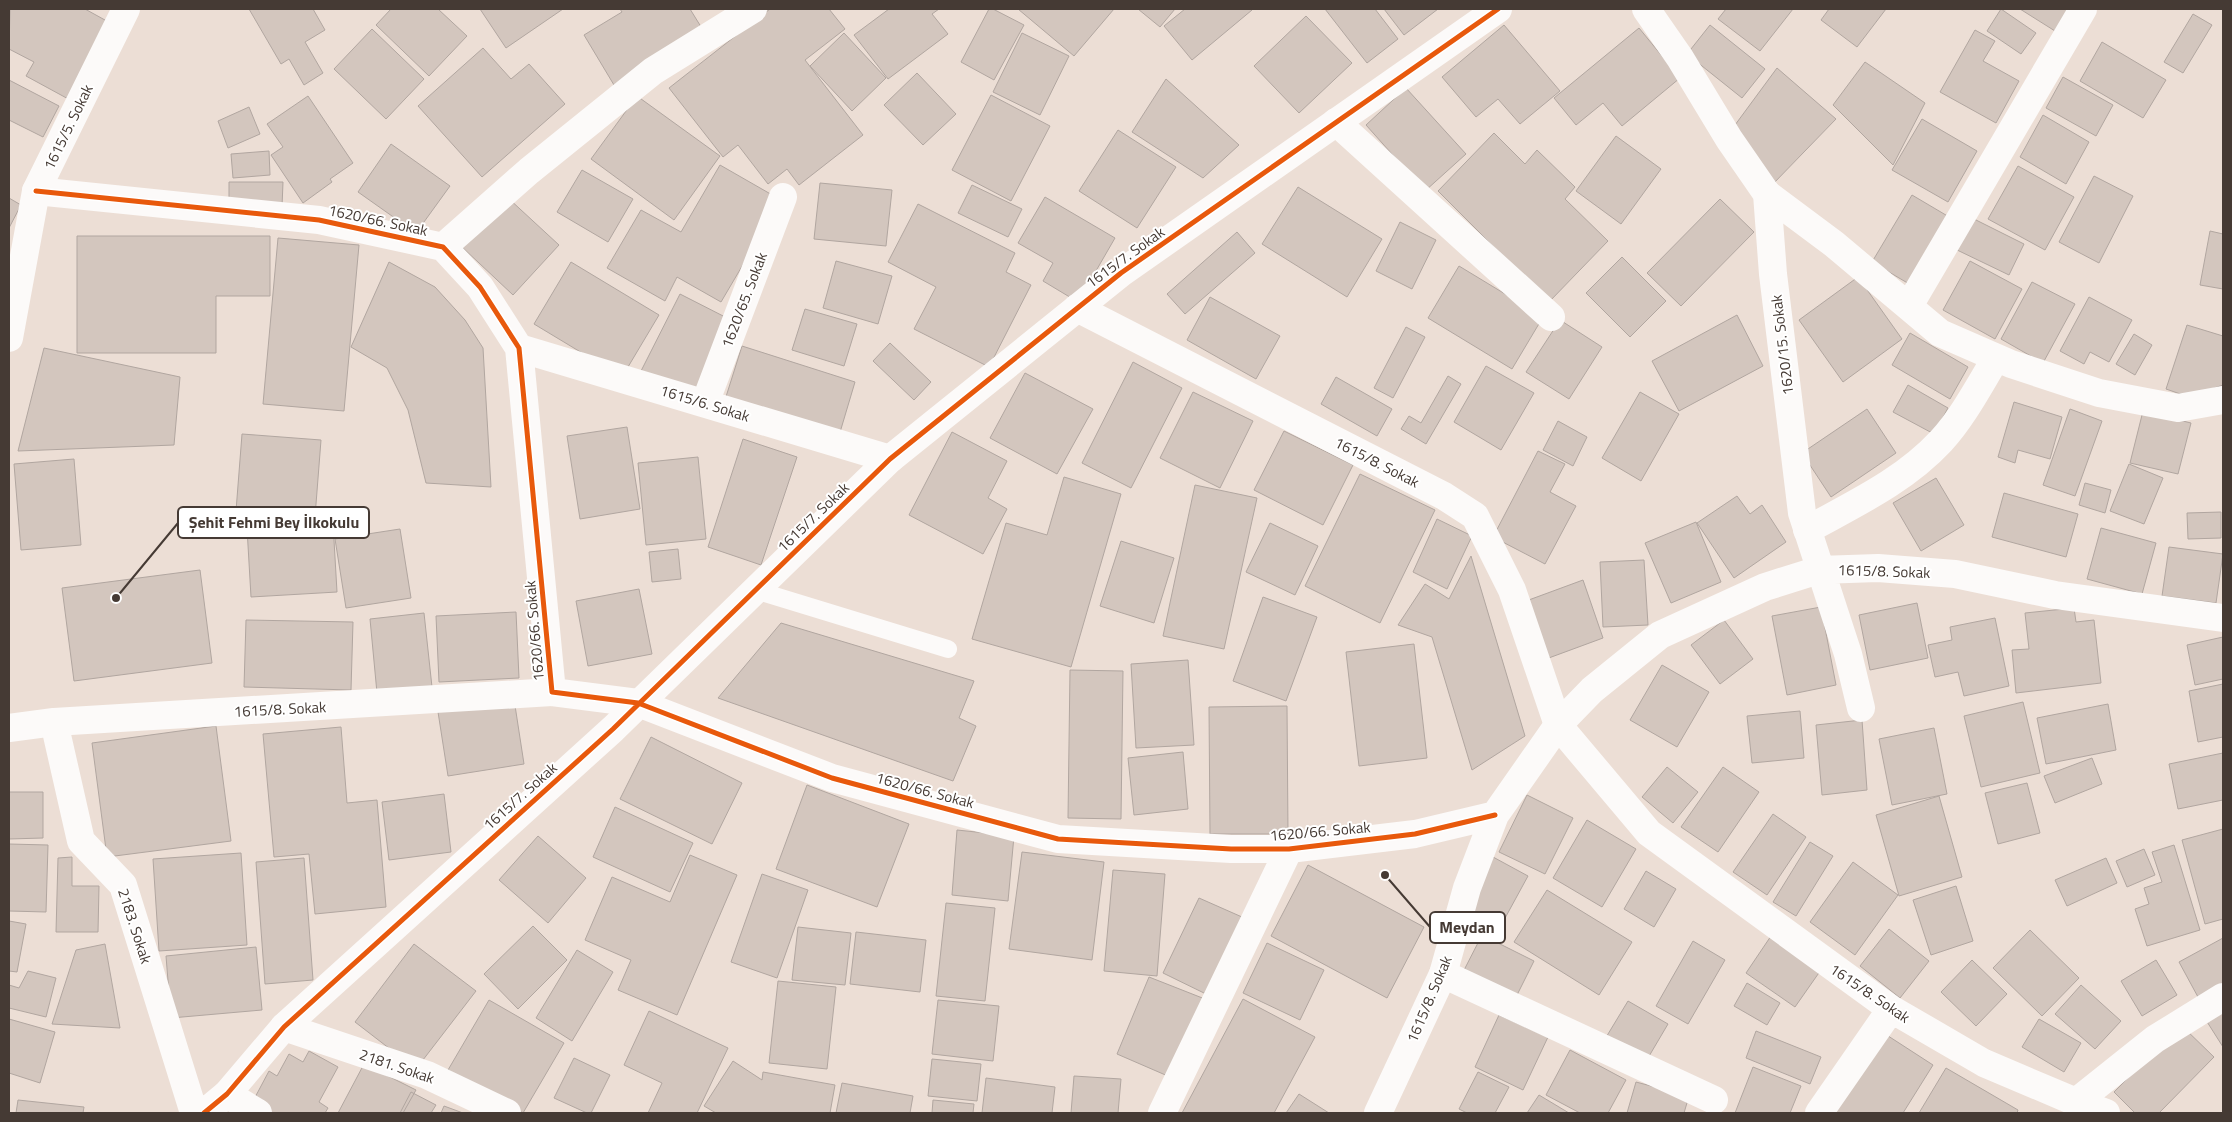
<svg xmlns="http://www.w3.org/2000/svg" width="2232" height="1122" viewBox="0 0 2232 1122" font-family="'Titillium Web',sans-serif">
<style>
.building{fill:#d3c6be;stroke:#b1a6a0}
.lines{fill:none;stroke-linecap:round;stroke-linejoin:round}
.service{stroke:#fcfaf9;stroke-width:18}
.minor{stroke:#fcfaf9;stroke-width:28}
.tertiary{stroke:#fcfaf9;stroke-width:28}
.secondary{stroke:#fcfaf9;stroke-width:28}
.cycleway-casing{stroke:#fff;stroke-width:8}
.cycleway{stroke:#e8590c;stroke-width:5}
.labels{text-anchor:middle;dominant-baseline:central;stroke-width:4;stroke-linejoin:round;paint-order:stroke}
.street-label{font-size:15px;fill:#453a34;stroke:#fff}
.leader{fill:none;stroke:#453a34;stroke-width:2}
.callout-dot{fill:#453a34;stroke:#fff;stroke-width:2}
.callout{fill:#fff;stroke:#453a34;stroke-width:2}
.callout-label{font-size:16px;text-anchor:middle;font-weight:bold;fill:#453a34}
</style>
<rect width="100%" height="100%" fill="#ecded5"/>
<path class="building" d="M10,9h75l29,16 -42,76 -46,-25 8,-14 -25,-13z
M249,9h64l12,21 -20,12 18,31 -19,12 -15,-26 -8,5z
M391,9h47l29,27 -38,40 -53,-51z
M480,9h83l-57,39z
M620,9h70l13,21 -89,55 -30,-50 38,-23z
M770,9h59l16,20 -40,31 58,75 -64,50 -12,-16 -19,15 -30,-39 -15,12 -54,-69z
M889,9h50l-7,5 16,20 -60,45 -34,-44z
M989,9h4l31,16 -30,55 -33,-18z
M1018,9h96l-40,47z
M1138,9h37l-15,18z
M1185,9h65l2,1 -60,50 -28,-34z
M1325,9h50l23,30 -31,24z
M1384,9h54l-34,26z
M1726,9h67l-33,42 -42,-32z
M1829,9h57l-29,38 -36,-27z
M2001,9l35,24 -15,21 -34,-23z
M2020,9h49l-14,22z
M2193,14l19,11 -29,48 -19,-11z
M1306,16l46,47 -53,50 -45,-47z
M1504,25l56,66 -40,33 -22,-25 -22,18 -34,-40z
M1710,25l55,44 -23,29 -55,-44z
M1639,28l41,50 -58,48 -19,-23 -27,22 -22,-27z
M372,29l52,50 -38,40 -52,-50z
M1975,30l20,11 -12,20 36,20 -23,42 -56,-31z
M844,33l42,45 -34,33 -42,-45z
M1022,33l47,23 -29,59 -47,-23z
M2102,42l64,38 -23,38 -63,-37z
M483,48l28,31 18,-15 36,40 -83,73 -64,-71z
M1865,62l60,41 -32,62 -60,-60z
M1777,68l59,51 -64,66 -37,-60z
M917,73l39,41 -33,31 -39,-40z
M2063,77l50,28 -17,31 -50,-28z
M1166,79l73,66 -36,33 -71,-46z
M9,80l50,26 -16,31 -34,-17z
M1406,88l60,66 -41,37 -59,-66z
M991,95l59,31 -39,75 -59,-31z
M308,96l45,67 -23,16 2,3 -29,21 -32,-48 12,-8 -16,-23z
M637,96l83,60 -46,64 -83,-61z
M249,107l11,27 -32,14 -10,-27z
M2043,115l46,27 -23,42 -46,-27z
M1922,119l55,32 -29,51 -56,-32z
M1118,130l58,37 -39,61 -58,-37z
M1494,133l31,31 12,-14 38,37 -10,12 43,42 -59,61 -111,-111z
M1616,136l45,33 -40,55 -45,-33z
M391,144l59,42 -34,47 -58,-41z
M269,151l1,24 -37,3 -2,-24z
M720,165l61,35 -60,102 -44,-25 -12,24 -58,-33 34,-58 40,22z
M2018,166l56,31 -29,53 -57,-31z
M582,170l51,29 -25,43 -51,-30z
M2094,176l39,20 -34,67 -40,-21z
M229,182h54l-1,25 -53,-1z
M820,183l72,7 -6,56 -72,-7z
M972,185l50,24 -14,28 -50,-24z
M1298,187l84,52 -35,58 -85,-53z
M1912,195l44,26 -40,67 -44,-26z
M507,197l52,48 -46,50 -51,-48z
M1045,197l70,41 -37,64 -35,-21 10,-18 -35,-20z
M9,198l12,7 -12,23z
M1720,199l34,33 -73,74 -34,-33z
M918,204l97,49 -9,19 25,13 -42,82 -75,-38 22,-42 -48,-25z
M1970,217l54,27 -15,31 -54,-26z
M1400,222l36,18 -24,49 -36,-18z
M2210,231l13,3v55l-23,-4z
M1237,232l18,21 -70,61 -18,-20z
M77,236h193v60h-54v57h-139z
M278,238l81,7 -15,166 -81,-7z
M1622,257l44,44 -36,36 -44,-44z
M836,261l56,15 -14,48 -55,-16z
M1970,261l52,28 -27,50 -52,-29z
M389,262l46,25 30,33 18,28 8,139 -65,-4 -18,-73 -21,-42 -36,-21z
M571,262l88,53 -37,62 -88,-53z
M1459,266l84,51 -31,52 -84,-51z
M1858,277l44,62 -59,43 -44,-62z
M2032,282l43,22 -32,59 -42,-24z
M680,294l51,26 -38,77 -52,-26z
M1210,297l70,39 -24,43 -69,-39z
M2089,297l43,23 -23,42 -19,-10 -6,12 -24,-13z
M805,309l52,15 -13,42 -52,-16z
M1737,315l26,51 -84,45 -27,-50z
M1560,320l42,27 -33,52 -43,-27z
M2187,325l36,11v49l-34,12 -23,-8z
M1406,327l19,10 -32,61 -19,-10z
M1910,333l58,34 -18,32 -58,-34z
M2134,334l18,11 -17,30 -19,-11z
M890,343l41,39 -17,18 -41,-39z
M742,346l113,36 -17,57 -114,-36z
M44,348l136,29 -6,68 -156,6z
M1133,362l49,26 -51,100 -49,-25z
M1486,366l48,27 -33,57 -47,-28z
M1025,373l68,36 -36,65 -67,-36z
M1448,376l13,8 -35,60 -25,-15 8,-13 12,7z
M1336,377l56,32 -15,27 -56,-32z
M1908,385l40,23 -14,26 -41,-22z
M1193,392l60,29 -33,67 -60,-30z
M1640,392l39,22 -38,67 -39,-23z
M2014,402l48,15 -12,42 -32,-9 -3,13 -17,-6z
M1867,409l29,44 -65,44 -29,-44z
M2070,409l32,12 -27,75 -32,-11z
M2143,411l48,12 -13,51 -48,-11z
M1558,421l29,16 -14,29 -30,-16z
M627,427l13,82 -60,10 -13,-83z
M1284,431l69,34 -30,60 -69,-35z
M952,432l55,29 -19,37 19,11 -24,45 -74,-39z
M242,434l79,6 -6,77 -79,-6z
M743,439l54,18 -36,108 -53,-18z
M1538,451l27,13 -15,28 26,14 -31,58 -52,-27z
M698,457l8,82 -60,6 -8,-82z
M74,459l7,86 -60,5 -7,-86z
M2129,464l34,14 -19,46 -34,-13z
M1360,474l75,36 -55,113 -75,-37z
M1064,477l57,17 -50,173 -99,-28 34,-116 41,12z
M1936,478l28,47 -43,26 -28,-48z
M2085,483l26,7 -6,23 -26,-8z
M1195,485l62,13 -33,151 -61,-13z
M2004,493l74,21 -12,43 -74,-20z
M1737,496l13,18 12,-9 24,37 -52,36 -37,-55z
M2221,512v26l-33,1 -1,-26z
M1437,519l35,17 -25,53 -34,-17z
M1696,522l25,60 -50,21 -26,-60z
M333,523l4,69 -86,5 -4,-69z
M1270,523l48,23 -23,49 -49,-23z
M2101,528l55,15 -14,51 -55,-15z
M400,529l11,69 -65,10 -11,-69z
M1121,541l53,17 -20,65 -54,-17z
M2169,547l54,7 -7,49 -54,-7z
M678,549l3,30 -29,3 -3,-30z
M1471,556l54,180 -53,34 -40,-133 -34,-12 27,-41 24,15z
M1644,560l4,65 -45,2 -3,-65z
M200,570l12,93 -138,18 -12,-93z
M1583,580l20,58 -57,21 -20,-58z
M639,589l13,65 -64,12 -12,-65z
M1263,597l54,20 -31,84 -53,-20z
M1917,603l11,55 -58,12 -11,-55z
M1821,607l15,78 -49,10 -15,-79z
M2074,608l2,14 18,-2 7,63 -85,10 -4,-43 17,-1 -4,-36z
M516,612l3,66 -80,4 -3,-66z
M424,613l8,74 -55,6 -7,-74z
M1995,618l14,68 -45,10 -6,-24 -23,5 -7,-32 24,-5 -2,-13z
M246,620l107,2 -2,68 -107,-3z
M1724,620l29,39 -33,25 -29,-39z
M781,623l193,58 -15,37 17,8 -23,55 -235,-83z
M2223,637v42l-28,6 -8,-40z
M1414,644l13,114 -68,8 -13,-114z
M1188,660l6,85 -58,3 -5,-84z
M1662,665l47,27 -32,55 -47,-27z
M1070,670l53,1 -2,148 -53,-1z
M2223,684v53l-25,5 -9,-51z
M514,699l10,65 -76,12 -10,-64z
M2023,702l17,71 -59,14 -17,-71z
M2108,704l8,46 -70,14 -9,-46z
M1287,706l1,128h-78l-1,-127z
M1800,711l4,47 -52,5 -5,-47z
M1862,720l5,70 -45,5 -6,-70z
M216,726l15,115 -124,16 -15,-114z
M341,727l6,76 30,-3 9,107 -71,7 -6,-60 -35,3 -11,-123z
M1934,728l13,66 -55,11 -13,-66z
M651,737l91,46 -30,61 -92,-45z
M1183,752l5,57 -54,6 -6,-57z
M2223,753v47l-45,9 -9,-45z
M2092,758l10,26 -47,19 -11,-27z
M1667,767l31,25 -25,31 -31,-26z
M1723,767l36,25 -41,60 -37,-25z
M2027,783l13,50 -42,11 -13,-51z
M807,785l102,39 -32,83 -101,-38z
M9,792h34v46l-34,1z
M444,794l7,58 -62,8 -7,-58z
M1527,795l46,23 -28,56 -46,-22z
M1939,796l23,81 -63,19 -23,-81z
M615,807l78,36 -23,49 -77,-35z
M1773,814l33,23 -39,58 -34,-23z
M1587,820l49,29 -34,58 -49,-29z
M2223,829v90l-18,5 -23,-84z
M957,830l57,6 -6,65 -56,-6z
M538,836l48,42 -38,45 -49,-43z
M1810,842l23,14 -37,60 -23,-14z
M9,844l39,1 -2,67 -37,-1z
M2174,845l26,85 -53,16 -12,-37 14,-5 -5,-16 18,-6 -10,-30z
M2144,849l11,26 -28,12 -11,-26z
M1022,852l82,10 -12,98 -83,-11z
M241,853l6,92 -88,6 -6,-92z
M690,855l47,20 -60,140 -59,-25 13,-30 -46,-20 27,-63 58,25z
M72,857v29h27l-1,46h-42l2,-74z
M1493,857l35,19 -30,55 -35,-19z
M304,858l9,122 -48,4 -9,-122z
M2106,858l11,25 -50,23 -12,-26z
M1853,862l45,33 -43,60 -45,-33z
M1308,865l116,62 -37,71 -116,-62z
M1113,870l52,4 -8,102 -53,-5z
M1646,871l30,18 -22,38 -30,-18z
M762,874l46,16 -31,88 -46,-16z
M1956,886l17,55 -42,14 -18,-55z
M1547,890l85,52 -33,53 -85,-53z
M1199,898l43,19 -36,77 -43,-21z
M946,903l49,5 -10,93 -49,-5z
M9,921l17,3 -9,48 -8,-1z
M533,926l34,34 -49,49 -34,-35z
M798,927l53,6 -6,52 -53,-5z
M1889,929l40,32 -29,37 -40,-32z
M2030,930l49,48 -37,38 -49,-48z
M856,932l70,8 -6,52 -70,-8z
M1773,933l50,34 -28,40 -49,-34z
M1482,935l52,26 -21,42 -52,-27z
M2223,938v46l-25,13 -19,-35z
M1693,941l32,19 -37,64 -32,-18z
M1267,943l57,27 -24,50 -57,-27z
M105,944l15,84 -68,-4 24,-74z
M414,944l62,47 -60,78 -61,-47z
M256,947l6,63 -91,8 -5,-62z
M577,950l36,22 -41,69 -36,-23z
M1972,960l35,34 -31,32 -35,-34z
M2156,960l21,35 -35,21 -21,-35z
M28,971l28,7 -10,39 -37,-9v-23l10,3z
M1149,977l61,24 -33,79 -60,-26z
M778,981l58,6 -9,82 -58,-6z
M1747,983l33,20 -13,22 -33,-19z
M2081,985l40,36 -26,28 -40,-35z
M1243,999l72,38 -41,76h-92z
M489,1000l75,43 -41,70 -75,-43z
M938,1000l61,6 -6,55 -61,-7z
M1628,1001l40,23 -23,39 -40,-24z
M2223,1005v42l-19,-30z
M649,1011l79,37 -31,65h-49l14,-30 -38,-18z
M1499,1015l49,22 -25,53 -48,-23z
M9,1019l46,13 -15,51 -31,-10z
M2039,1019l42,24 -17,29 -42,-25z
M2181,1025l33,32 -55,56h-24l-21,-21z
M1756,1031l65,26 -11,27 -64,-26z
M1882,1032l51,33 -30,48h-72z
M1570,1050l56,30 -18,33h-28l-34,-18z
M309,1051l29,16 -19,35 9,6 -3,5h-54l-19,-10 17,-32 8,5 12,-22 14,8z
M574,1058l36,17 -19,38h-4l-33,-15z
M932,1059l49,5 -4,37 -49,-5z
M733,1061l29,19 1,-8 72,13 -5,28h-114l-12,-7z
M364,1064l52,26 -13,23h-65z
M1753,1067l48,19 -11,27h-55z
M1946,1068l72,42 -1,3h-98z
M1478,1072l31,15 -14,26h-28l-8,-4z
M1074,1076l47,3 -3,34h-47z
M986,1078l69,9 -3,26h-70z
M1636,1082l53,14 -5,17h-57z
M842,1083l71,13 -3,17h-74z
M411,1092l25,13 -5,8h-31z
M1299,1094l30,19h-43z
M1539,1095l30,18h-42z
M18,1100l66,7 -1,6h-67z
M933,1100l41,4 -1,9h-41z
M444,1106l19,7h-22z"/>
<g class="lines">
<path class="service" d="M755,590l193,59"/>
<path class="minor" d="M1336,122l215,195
M36,191l283,29 124,27 37,40 39,61 33,344 86,11
M1767,194l67,50 106,89 71,31 88,29 79,15 45,-8
M443,247l86,-76 124,-100 100,-62
M1909,306l174,-297
M1077,308l367,188 31,20 37,74 46,135 91,108 242,176 93,54 92,39 79,-63 68,-42
M519,348l371,111
M705,403l78,-206
M1807,530c47,-26 97,-49 134,-89 22,-24 38,-55 55,-83
M1443,974l271,126
M284,1027l143,48 80,38
M227,1094l31,19
M2076,1102l30,11
M1162,1113l127,-264
M1819,1113l72,-104"/>
<path class="tertiary" d="M1646,9l34,49 49,81 38,55 6,80 29,239 46,141 13,54
M638,703l194,75 226,61 173,10h58l126,-15 80,-19
M54,722l27,119 42,44 71,228
M9,728l45,-6 498,-30
M204,1113l23,-19 57,-67 329,-298 277,-270 231,-186 377,-264
M1378,1113l65,-139 24,-86 28,-73 63,-90 34,-35 68,-55 105,-48 54,-17 59,-2 77,6 100,21 168,23"/>
<path class="secondary" d="M9,338l27,-147 90,-182"/>
<defs>
<path id="cycleway" d="M36,191l283,29 124,27 37,40 39,61 33,344 86,11 194,75 226,61 173,10h58l126,-15 80,-19
M204,1113l23,-19 57,-67 329,-298 277,-270 231,-186 377,-264"/>
</defs>
<use href="#cycleway" class="cycleway-casing"/>
<use href="#cycleway" class="cycleway"/>
</g>
<g class="labels">
<g class="street-label">
<text transform="translate(68 127) rotate(-64)">1615/5. Sokak</text>
<text transform="translate(378 220) rotate(12)">1620/66. Sokak</text>
<text transform="translate(1125 257) rotate(-36)">1615/7. Sokak</text>
<text transform="translate(744 300) rotate(-69)">1620/65. Sokak</text>
<text transform="translate(1782 345) rotate(-97)">1620/15. Sokak</text>
<text transform="translate(705 403) rotate(17)">1615/6. Sokak</text>
<text transform="translate(1377 462) rotate(27)">1615/8. Sokak</text>
<text transform="translate(813 517) rotate(-44)">1615/7. Sokak</text>
<text transform="translate(1884 571) rotate(2)">1615/8. Sokak</text>
<text transform="translate(534 631) rotate(-95)">1620/66. Sokak</text>
<text transform="translate(280 709) rotate(-3)">1615/8. Sokak</text>
<text transform="translate(925 790) rotate(15)">1620/66. Sokak</text>
<text transform="translate(520 796) rotate(-42)">1615/7. Sokak</text>
<text transform="translate(1320 831) rotate(-5)">1620/66. Sokak</text>
<text transform="translate(135 926) rotate(72)">2183. Sokak</text>
<text transform="translate(1870 993) rotate(34)">1615/8. Sokak</text>
<text transform="translate(1429 999) rotate(-67)">1615/8. Sokak</text>
<text transform="translate(397 1066) rotate(19)">2181. Sokak</text>
</g>
</g>
<path class="leader" d="M116 598L178 523M1385 875L1430 927"/>
<g class="callout-dot">
<circle cx="116" cy="598" r="5"/>
<circle cx="1385" cy="875" r="5"/>
</g>
<g class="callout">
<rect x="178" y="507" width="191" height="31" rx="5"/>
<rect x="1430" y="912" width="75" height="31" rx="5"/>
</g>
<g class="callout-label">
<text x="274" y="528">Şehit Fehmi Bey İlkokulu</text>
<text x="1467" y="933">Meydan</text>
</g>
<rect width="2232" height="1122" fill="none" stroke="#453a34" stroke-width="20"/>
</svg>
